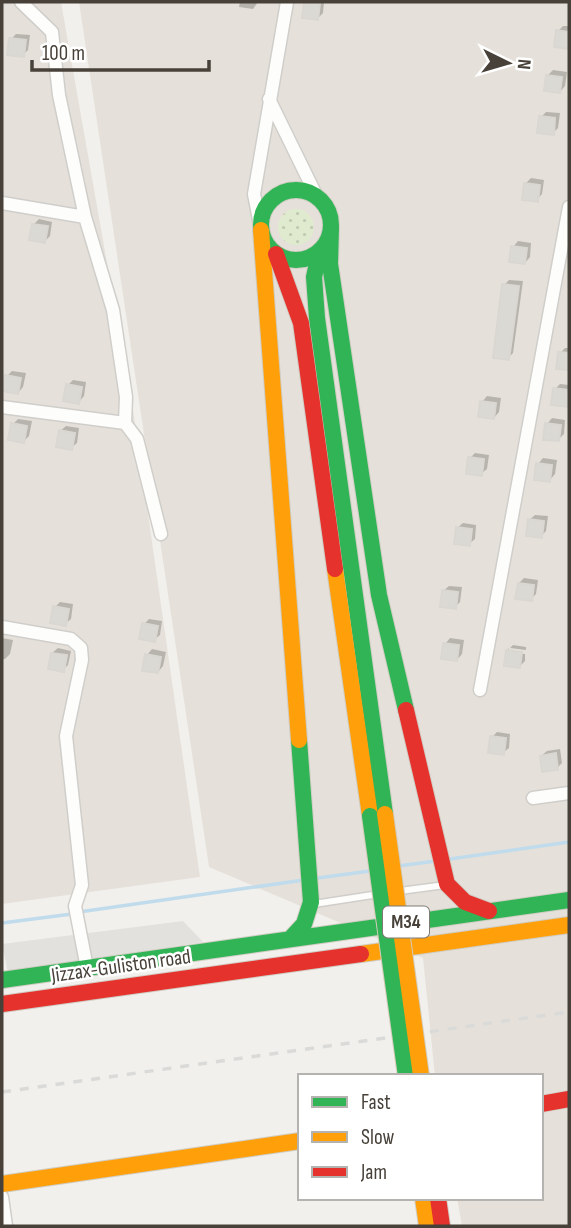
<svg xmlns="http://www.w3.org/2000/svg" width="571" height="1228" viewBox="0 0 571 1228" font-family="'Sofia Sans Condensed',sans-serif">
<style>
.residential{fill:#e5e1da}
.grass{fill:url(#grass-dots)}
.parking{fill:#e3e1dd}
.shadow{fill:#0003}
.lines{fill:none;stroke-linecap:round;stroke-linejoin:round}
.stream{stroke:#c0dbeb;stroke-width:3.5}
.building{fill:#dbd9d4;stroke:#dad7d2;stroke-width:2}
.lane-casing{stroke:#d0ceca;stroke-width:9}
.street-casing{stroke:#d0ceca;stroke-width:15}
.fast-casing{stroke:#d0cdc4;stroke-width:18}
.slow-casing{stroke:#d0cdc4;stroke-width:18}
.jam-casing{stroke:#d0cdc4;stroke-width:18}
.lane{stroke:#fdfdfc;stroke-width:6}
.street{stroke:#fdfdfc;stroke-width:12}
.fast{stroke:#30b455;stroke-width:16}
.slow{stroke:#ff9f0a;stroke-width:16}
.jam{stroke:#e5322d;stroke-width:16}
.rail{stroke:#dadad9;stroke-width:3.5;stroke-dasharray:9 9;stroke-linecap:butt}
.fast-bridge-casing{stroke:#d3cbbb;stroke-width:18;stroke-linecap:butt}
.slow-bridge-casing{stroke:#d3cbbb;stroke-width:18;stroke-linecap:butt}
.fast-bridge{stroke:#30b455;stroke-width:16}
.slow-bridge{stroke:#ff9f0a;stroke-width:16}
.labels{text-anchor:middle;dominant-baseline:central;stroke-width:5;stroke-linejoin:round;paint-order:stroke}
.shield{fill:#fff;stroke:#7e7a74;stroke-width:2}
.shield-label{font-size:19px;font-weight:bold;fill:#474139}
.street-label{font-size:21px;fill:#474139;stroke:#fff}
</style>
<defs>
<pattern id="grass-dots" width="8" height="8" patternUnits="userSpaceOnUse" patternTransform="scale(1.75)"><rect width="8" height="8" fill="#dfeace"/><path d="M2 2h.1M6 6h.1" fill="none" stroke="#c1cab2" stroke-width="1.8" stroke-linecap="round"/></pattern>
</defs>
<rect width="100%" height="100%" fill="#f2f0ec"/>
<path class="residential" d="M2,2h59l73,414 66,461 -198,27z
M79,2h490v1224h-107l-5,-28h84v-122h-106l-12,-118 -214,-91z"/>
<path class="grass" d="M278 227a18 18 0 1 1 36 0a18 18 0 1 1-36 0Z"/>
<path class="parking" d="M183,921l20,21 -195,31 -6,-29z"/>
<path class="shadow" d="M240,2h18l-5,7 -14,-2z
M306,2h18l-1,11 -5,5 -14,-2z
M563,26h6v21l-13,-2 2,-14z
M16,34l14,1 -2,15 -5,5 -12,-16z
M553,70l14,2 -2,14 -5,6 -12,-17z
M546,112l14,1 -2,15 -5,5 -12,-16z
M531,178l13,2 -2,14 -5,6 -12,-16z
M39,219l13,3 -2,14 -5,5 -11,-17z
M518,241l13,2 -1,14 -5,6 -12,-16z
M509,280l14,1 -10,72 -5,5 -4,-73z
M565,348h4v21l-11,-2 2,-14z
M12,371l14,2 -3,14 -5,6 -11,-17z
M73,380l13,2 -2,14 -5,6 -11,-17z
M560,384l9,1v17l-3,3 -11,-16z
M487,396l14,2 -2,14 -5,6 -12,-16z
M552,418l13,2 -1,14 -6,6 -11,-16z
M18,419l14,2 -3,15 -5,5 -11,-17z
M66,426l13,2 -2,15 -6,5 -11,-17z
M475,453l14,2 -2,14 -6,5 -11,-16z
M543,458l14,2 -2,14 -5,6 -12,-16z
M535,515l13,1 -2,15 -5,5 -12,-16z
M463,523l13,2 -1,14 -6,5 -12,-16z
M524,578l14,2 -2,14 -5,5 -12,-16z
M449,586l13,1 -2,15 -5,5 -12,-16z
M60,602l13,2 -2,15 -6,5 -10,-17z
M149,619l13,2 -2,14 -6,5 -10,-16z
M2,638l11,2 -3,14 -5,5h-3z
M450,638l14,2 -2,14 -5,6 -12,-16z
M513,645l13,2v3l-16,-2z
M58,648l13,3 -3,14 -5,5 -11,-17z
M509,648v4l16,2v7l-6,6 -12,-16z
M152,649l14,3 -3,14 -5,6 -11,-17z
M497,732l13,2 -1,14 -6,5 -11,-16z
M560,749l2,14 -5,5 -16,-12 6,-5z"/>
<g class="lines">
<path class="stream" d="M450,859l119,-17
M398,866l38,-5
M318,878l52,-7
M79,912l225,-32
M2,923l70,-9"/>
</g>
<path class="building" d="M304,2l16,1 -2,17 -16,-2z
M556,30l13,2v17l-15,-2z
M9,38l17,2 -2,17 -17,-2z
M546,75l16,2 -2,16 -16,-2z
M539,116l16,2 -1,17 -17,-2z
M524,183l16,2 -2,17 -16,-2z
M32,224l16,2 -3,17 -16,-3z
M511,246l16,2 -2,16 -16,-2z
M502,284l17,2 -10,74 -16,-2z
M558,352l11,1v17l-13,-1z
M5,375l16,3 -3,16 -16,-3z
M66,384l16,3 -3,17 -16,-3z
M553,388l16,2 -2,17 -16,-2z
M480,401l16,2 -2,16 -16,-2z
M11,423l16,3 -3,17 -16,-3z
M545,423l16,2 -2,16 -16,-1z
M59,430l16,3 -3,17 -16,-3z
M468,457l16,2 -2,17 -16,-2z
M536,463l16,2 -2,17 -16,-2z
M528,519l16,2 -2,17 -16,-2z
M456,527l16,2 -2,17 -16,-2z
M518,583l16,2 -2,16 -17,-2z
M442,590l16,2 -2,17 -16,-2z
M53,606l16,3 -3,17 -16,-3z
M142,623l16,3 -3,16 -16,-3z
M443,643l16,2 -2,16 -16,-2z
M506,650l16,2 -2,16 -16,-2z
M51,653l16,2 -3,17 -16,-3z
M145,654l16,3 -3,16 -16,-2z
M490,736l16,2 -2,17 -16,-2z
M556,753l2,17 -16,2 -2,-16z"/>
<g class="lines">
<defs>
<path id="lane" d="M400,891l45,-6
M314,904l65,-10"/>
<path id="street" d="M21,2l31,30 7,63 26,122 28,93 13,87 -1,26 12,16 24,95
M269,99l48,98
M2,203l83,14
M261,230l-7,-36 33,-192
M2,407l123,16
M2,627l69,12 10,9 1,12 -16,76 16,149 -7,21 12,62
M480,690l89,-483
M533,798l36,-5
M2,1197l4,29"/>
<path id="fast" d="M261 225a35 35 0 1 1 70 0a35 35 0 1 1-70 0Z
M331,227l-1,37 49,331 27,115
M320,250l-6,27 3,41 68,496
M291,938l13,-14 7,-22 -12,-162
M2,980l567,-80"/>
<path id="slow" d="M261,230l38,510
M335,569l35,247
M361,954l208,-29
M2,1184l298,-43
M423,1198l4,28"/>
<path id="jam" d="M276,254l25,69 34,246
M406,710l41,174 18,18 24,9
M2,1004l359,-50
M541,1104l28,-5
M438,1198l4,28"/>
</defs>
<use href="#lane" class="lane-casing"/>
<use href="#street" class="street-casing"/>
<use href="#fast" class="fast-casing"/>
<use href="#slow" class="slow-casing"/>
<use href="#jam" class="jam-casing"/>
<use href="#lane" class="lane"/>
<use href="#street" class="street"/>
<use href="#fast" class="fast"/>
<use href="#slow" class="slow"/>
<use href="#jam" class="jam"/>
<path class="rail" d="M2,1092l567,-80"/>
<defs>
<path id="fast-bridge" d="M370,816l36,260"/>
<path id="slow-bridge" d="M385,814l36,262"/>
</defs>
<use href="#fast-bridge" class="fast-bridge-casing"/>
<use href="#slow-bridge" class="slow-bridge-casing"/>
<use href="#fast-bridge" class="fast-bridge"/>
<use href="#slow-bridge" class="slow-bridge"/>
</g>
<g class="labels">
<rect class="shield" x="383" y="906.5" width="46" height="31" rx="5"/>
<g class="shield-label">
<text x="406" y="922">M34</text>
</g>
<g class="street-label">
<text transform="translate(121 966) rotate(-8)">Jizzax-Guliston road</text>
</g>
</g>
<rect width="571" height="1228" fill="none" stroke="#474139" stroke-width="7"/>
<rect x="298" y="1074" width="245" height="126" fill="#ffffff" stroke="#b5b3b0" stroke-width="2"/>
<rect x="312" y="1097" width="35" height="10" fill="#30b455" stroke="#b5b3b0" stroke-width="2"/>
<text x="361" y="1109" font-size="21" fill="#474139">Fast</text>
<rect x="312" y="1132" width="35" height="10" fill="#ff9f0a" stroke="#b5b3b0" stroke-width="2"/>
<text x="361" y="1144" font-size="21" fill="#474139">Slow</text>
<rect x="312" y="1167" width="35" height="10" fill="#e5322d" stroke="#b5b3b0" stroke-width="2"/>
<text x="361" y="1179" font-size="21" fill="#474139">Jam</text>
<g transform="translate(508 63) rotate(95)" stroke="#ffffff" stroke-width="5" paint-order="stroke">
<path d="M0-5L12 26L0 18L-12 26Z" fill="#474139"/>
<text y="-10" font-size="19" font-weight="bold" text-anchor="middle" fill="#474139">N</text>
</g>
<path d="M32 60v10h177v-10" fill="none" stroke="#474139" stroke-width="3.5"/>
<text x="42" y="60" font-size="21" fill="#474139" stroke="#ffffff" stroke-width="5" paint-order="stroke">100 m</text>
</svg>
